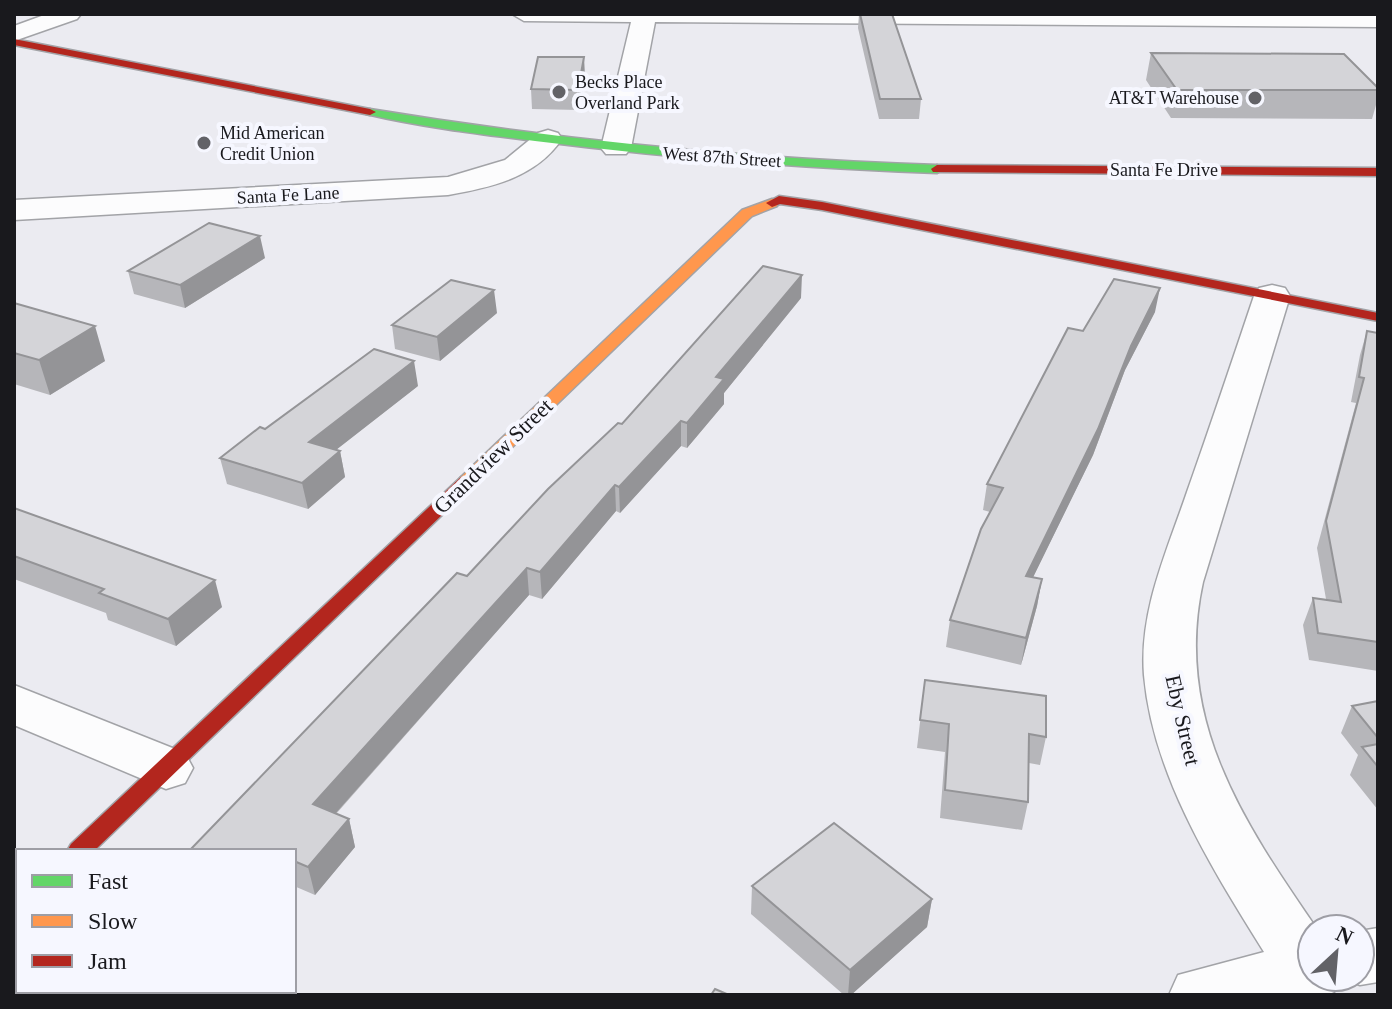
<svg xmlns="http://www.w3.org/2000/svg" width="1392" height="1009" viewBox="0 0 1392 1009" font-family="'Times New Roman',serif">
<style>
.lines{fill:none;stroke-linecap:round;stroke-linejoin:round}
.street-casing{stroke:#a2a3a7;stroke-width:3}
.fast-casing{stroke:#a2a3a7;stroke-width:3}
.slow-casing{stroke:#a2a3a7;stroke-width:3}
.jam-casing{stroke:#a2a3a7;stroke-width:3}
.street{fill:#fcfcfd;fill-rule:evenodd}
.fast{fill:#63d668;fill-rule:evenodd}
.slow{fill:#ff974d;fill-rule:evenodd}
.jam{fill:#b3261e;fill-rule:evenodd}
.wall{fill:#b6b6ba}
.shaded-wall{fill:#949497}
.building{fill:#d4d4d8;stroke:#949497;stroke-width:2}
.poi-dot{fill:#626267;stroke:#f6f7ff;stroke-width:3}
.labels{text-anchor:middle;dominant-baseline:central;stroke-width:8;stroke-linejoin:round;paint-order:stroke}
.far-poi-label{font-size:18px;fill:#19191d;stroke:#f6f7ff;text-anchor:start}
.far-street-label{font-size:18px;fill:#19191d;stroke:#f6f7ff}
.street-label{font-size:22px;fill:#19191d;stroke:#f6f7ff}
</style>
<rect width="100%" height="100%" fill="#ebebf1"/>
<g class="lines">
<defs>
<path id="street" d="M47,14h34l-4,5 -63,22v-15z
M512,14h866v13l-723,-5 -24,126 -5,6h-20l-5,-6 30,-126 -107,-1z
M548,130l10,3 4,6c-27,39 -70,48 -114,56l-434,25v-20l434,-23 57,-17 33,-27z
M1272,285l13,3 5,8 -87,286c-30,136 40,240 114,347h-5v48h48v-46l18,-3v54l-18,3 -19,-7 -7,14 -7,3h-158l9,-20 86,-23c-52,-84 -111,-176 -120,-277 -5,-64 23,-124 43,-183 23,-65 45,-131 67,-196l5,-8z
M14,685l171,68 8,15 -8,15 -19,6 -152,-64z
M18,884v53l-4,1v-53z"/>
<path id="fast" d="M370,109c188,31 376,50 567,56l6,4 -6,4c-135,-5 -268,-15 -402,-32 -56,-7 -114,-14 -169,-27v-4z"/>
<path id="slow" d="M772,199l5,1v6l-25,10 -279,269h-12l-3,-4 3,-4 281,-267z"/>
<path id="jam" d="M14,39l356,70 6,3 -6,3 -356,-70z
M937,165l441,3v8l-445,-4 -2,-3z
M779,196l43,6 556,111v8l-556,-111 -42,-6 -8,3 -6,-4z
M467,476l9,5 -3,4 -379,366h-27l4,-7 390,-367z"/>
</defs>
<use href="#street" class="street-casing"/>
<use href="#fast" class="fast-casing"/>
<use href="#slow" class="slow-casing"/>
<use href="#jam" class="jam-casing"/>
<use href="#street" class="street"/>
<use href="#fast" class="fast"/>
<use href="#slow" class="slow"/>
<use href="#jam" class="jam"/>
</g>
<path class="wall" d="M859,14h33l29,85 -2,20h-40l-21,-91z
M1151,53l227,35v10l-6,21 -201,-1 -25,-38z
M585,76l-6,34 -47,-1 -1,-20z
M265,258l-80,50 -51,-14 -6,-23z
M801,298l-77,95v11l-37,44 -6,-2 -61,67 -4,-2 -74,88 -13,-4 -193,219 13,5 6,28 -40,48 -21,-9v-35l173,-275 155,-152z
M14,303l91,58 -55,34 -36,-11z
M1155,312l-30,58 -32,85 -60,122 9,2 -5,27 -16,59 -75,-18 4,-27 40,-108 -7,-2 4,-26 96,-153z
M497,313l-57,48 -45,-12 -3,-24z
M1367,331l11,2v338l-69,-11 -6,-35 10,-27 13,1 -9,-51 39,-145 -5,-1 9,-47z
M418,386l-82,64 4,1 5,26 -37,32 -81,-25 -7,-26 45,-29z
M14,508l208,99 -46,39 -68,-26 -2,-7 -92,-34z
M925,680l121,57 -6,28 -11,-2 -1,39 -6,28 -82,-12 5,-66 -28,-4z
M1378,701v109l-28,-35 8,-20 -17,-22 11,-27z
M752,886l180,13 -5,28 -76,68h-7l-93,-81z
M65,991h174l-4,4h-175z"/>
<path class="shaded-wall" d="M584,57l1,19 -6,34 -1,-20z
M260,236l5,22 -80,50 -5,-23z
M802,275l-1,23 -77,95v11l-37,44v-25l29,-46z
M1160,288l-5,24 -30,58 -32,85 -72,147 5,-26 105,-230z
M494,290l3,23 -57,48 -3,-24z
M95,326l10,35 -55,34 -11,-35z
M414,361l4,25 -104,81 -5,-25z
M681,421v25l-61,67 -1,-26z
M340,451l5,26 -37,32 -6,-26z
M615,485l1,26 -74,88 -2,-27z
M527,568l2,27 -210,237 -6,-28z
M1042,579l-5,27 -16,59 5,-27z
M215,580l7,27 -46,39 -8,-27z
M349,819l6,28 -40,48 -7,-28z
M932,899l-5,28 -76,68h-3l2,-25z
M158,991h28l1,4h-33z
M210,991h29l-4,4h-23z"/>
<path class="building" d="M860,14h32l29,85h-41z
M1151,53l193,1 34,34v2h-201z
M538,57h46l-6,33 -47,-1z
M209,223l51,13 -80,49 -52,-14z
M763,266l39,9 -86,102 8,2 -37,44 -6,-2 -62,66 -4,-2 -75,87 -13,-4 -214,236 36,15 -41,48 -14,-6v-10h-105l268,-278 10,3 81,-87 70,-66 4,1z
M1114,279l46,9 -29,58 -33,83 -72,147 16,3 -16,59 -76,-18 31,-91 22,-41 -16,-4 81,-156 15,3z
M451,280l43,10 -57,47 -45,-12z
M14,303l81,23 -56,34 -25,-7z
M1367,331l11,2v309l-60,-9 -5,-35 28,4 -15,-81 38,-143 -5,-1z
M374,349l40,12 -105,81 31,9 -38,32 -82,-25 40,-31 5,2z
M14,508l201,72 -47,39 -69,-26 5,-4 -90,-33z
M925,680l121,16v41l-17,-3 -1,68 -83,-12 4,-66 -29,-4z
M1378,701v37l-26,-32z
M1378,744v23l-16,-20z
M834,823l98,76 -82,71 -98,-84z
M715,989l14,6h-18z
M65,991h93l-4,4h-94z"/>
<g class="poi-dot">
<circle cx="559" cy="92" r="8"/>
<circle cx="1255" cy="98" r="8"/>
<circle cx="204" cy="143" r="8"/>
</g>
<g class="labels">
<g class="far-poi-label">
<text x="575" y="82">Becks Place<tspan x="575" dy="21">Overland Park</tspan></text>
<text x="1239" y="98" text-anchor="end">AT&amp;T Warehouse</text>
<text x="220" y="133">Mid American<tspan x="220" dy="21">Credit Union</tspan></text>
</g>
<g class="far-street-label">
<text transform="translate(722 157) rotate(4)">West 87th Street</text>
<text x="1164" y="170">Santa Fe Drive</text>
<text transform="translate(288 195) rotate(-3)">Santa Fe Lane</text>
</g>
<g class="street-label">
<text transform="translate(493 456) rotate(-44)">Grandview Street</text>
<text transform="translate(1183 720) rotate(77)">Eby Street</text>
</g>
</g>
<rect width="1392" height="1009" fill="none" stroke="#19191d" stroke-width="32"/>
<rect x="16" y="849" width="280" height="144" fill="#f6f7ff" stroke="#9e9ea5" stroke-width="2"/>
<rect x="32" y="875" width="40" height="12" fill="#63d668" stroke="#9e9ea5" stroke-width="2"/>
<text x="88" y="889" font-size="24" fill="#19191d">Fast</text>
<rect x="32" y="915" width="40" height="12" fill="#ff974d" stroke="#9e9ea5" stroke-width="2"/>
<text x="88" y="929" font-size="24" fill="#19191d">Slow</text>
<rect x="32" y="955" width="40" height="12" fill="#b3261e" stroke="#9e9ea5" stroke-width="2"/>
<text x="88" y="969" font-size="24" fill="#19191d">Jam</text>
<g transform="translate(1336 953) rotate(26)"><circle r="38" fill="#f6f7ff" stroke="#9e9ea5" stroke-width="2"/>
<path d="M0-6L14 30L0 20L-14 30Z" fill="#626267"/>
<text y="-12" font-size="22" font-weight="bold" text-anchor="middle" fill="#19191d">N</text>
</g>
</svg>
